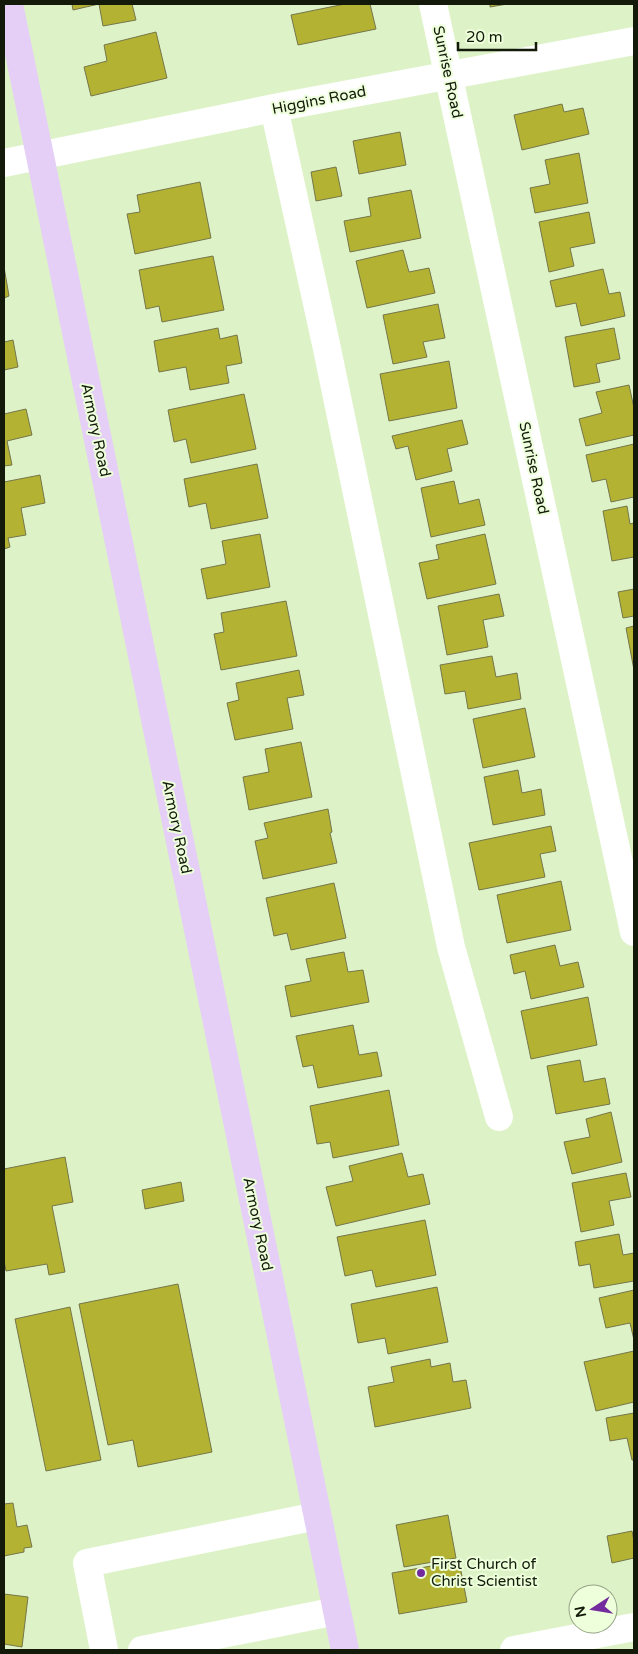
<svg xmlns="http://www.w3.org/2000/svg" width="638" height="1654" viewBox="0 0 638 1654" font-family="'Varela Round',sans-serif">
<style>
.building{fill:#b3b233;stroke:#75764a}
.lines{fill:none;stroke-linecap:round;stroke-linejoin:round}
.minor{stroke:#fff;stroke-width:28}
.major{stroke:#e5cff7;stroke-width:28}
.poi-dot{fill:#732b9e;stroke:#edffdb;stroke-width:2}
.labels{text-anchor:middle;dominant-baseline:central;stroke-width:4;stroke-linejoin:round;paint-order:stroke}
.street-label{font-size:15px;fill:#131a0a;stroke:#edffdb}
.poi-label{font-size:15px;fill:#131a0a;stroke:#edffdb;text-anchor:start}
</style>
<rect width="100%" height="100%" fill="#ddf3c7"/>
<path class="building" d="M72,4h60l4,16 -33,6 -4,-22 -26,6z
M345,4h25l6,25 -78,16 -7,-30z
M490,4h17l-17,3z
M156,32l11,46 -76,18 -7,-29 23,-6 -3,-16z
M562,104l2,8 19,-4 6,26 -67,16 -8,-35z
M400,132l6,33 -47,9 -6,-33z
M579,153l9,50 -53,10 -5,-25 20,-4 -5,-24z
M336,167l6,29 -26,5 -5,-29z
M200,182l11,56 -76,16 -8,-40 13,-2 -3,-17z
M411,190l10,48 -71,14 -6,-31 27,-5 -3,-18z
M589,212l6,31 -25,5 4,18 -25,6 -10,-50z
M403,250l6,22 20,-4 6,25 -68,15 -11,-47z
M213,256l11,54 -62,12 -3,-16 -13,3 -7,-39z
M4,267l5,29 -5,2z
M603,269l6,25 11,-2 5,24 -44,10 -5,-23 -20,4 -6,-26z
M438,304l7,34 -22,4 4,15 -34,7 -10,-49z
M218,328l2,11 17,-4 5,28 -16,3 3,17 -39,7 -4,-23 -27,5 -5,-31z
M614,328l6,31 -24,5 4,18 -26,5 -9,-50z
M13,340l5,27 -14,3v-28z
M449,361l8,47 -68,13 -9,-47z
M629,385l5,23v27l-48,11 -7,-27 23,-6 -6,-21z
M244,394l12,55 -65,14 -5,-24 -12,3 -6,-32z
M26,409l6,26 -25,6 5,24 -8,1v-52z
M462,420l6,24 -21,5 5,22 -36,9 -8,-34 -12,3 -4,-13z
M634,444v53l-23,5 -5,-23 -14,3 -6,-27z
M257,464l11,54 -57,11 -5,-26 -17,4 -5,-28z
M40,475l5,28 -24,5 5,27 -18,3 2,9 -6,2v-67z
M454,481l5,23 20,-5 6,26 -54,12 -10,-49z
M627,506l3,18 4,-1v34l-22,4 -9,-50z
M260,534l10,53 -63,12 -6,-30 25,-5 -4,-23z
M485,534l11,50 -69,15 -8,-36 20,-4 -3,-14z
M634,589v27l-11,2 -5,-26z
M499,594l5,22 -21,4 5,27 -41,8 -9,-49z
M286,601l11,55 -76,14 -7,-36 10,-2 -3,-19z
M634,626v44l-8,-42z
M492,656l4,21 21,-4 4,26 -53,10 -3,-18 -20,3 -5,-29z
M299,670l5,25 -17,3 6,31 -58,11 -8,-37 12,-3 -3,-17z
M525,708l10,49 -52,11 -10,-49z
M301,742l11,55 -63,13 -6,-33 26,-5 -4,-23z
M518,770l4,23 19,-4 4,26 -52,10 -9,-48z
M328,809l4,23 -2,1 7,30 -74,16 -8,-38 13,-3 -4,-15z
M551,826l5,25 -16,3 5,23 -66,13 -10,-47z
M561,881l10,49 -64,13 -10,-48z
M334,883l12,55 -55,12 -4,-17 -13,3 -8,-38z
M555,945l5,21 18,-4 6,25 -53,12 -6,-28 -11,3 -4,-19z
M344,952l4,20 15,-2 6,32 -78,15 -6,-31 26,-5 -5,-22z
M588,997l9,48 -66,14 -10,-48z
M353,1025l6,30 18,-3 5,24 -64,12 -5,-23 -10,2 -7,-31z
M580,1060l4,22 21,-4 5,26 -54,10 -9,-48z
M389,1090l10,55 -66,13 -3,-16 -13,2 -7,-38z
M611,1112l11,50 -50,12 -8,-32 26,-5 -4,-18z
M402,1153l6,24 15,-3 7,30 -94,22 -10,-39 27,-6 -4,-15z
M65,1157l8,45 -21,4 13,66 -16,3 -2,-11 -41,7 -2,-10v-92z
M626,1173l5,24 -22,4 5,24 -33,7 -9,-49z
M181,1182l3,19 -39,8 -3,-19z
M425,1220l11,55 -60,12 -4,-17 -27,6 -8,-39z
M619,1234l4,21 11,-2v28l-40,7 -4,-24 -11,2 -4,-24z
M178,1284l34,168 -74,15 -5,-27 -25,5 -29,-141z
M437,1287l11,55 -60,12 -3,-16 -27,5 -7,-39z
M634,1290v50l-4,-17 -24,5 -7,-30z
M70,1307l31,153 -55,11 -31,-152z
M634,1351v51l-38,9 -12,-49z
M430,1359l1,8 19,-4 3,19 13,-2 5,28 -96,19 -7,-40 26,-5 -3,-15z
M634,1413v47h-2l-5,-22 -17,3 -4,-23z
M13,1503l4,24 10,-2 5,22 -8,1v4l-20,4v-52z
M448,1515l8,43 -52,9 -8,-42z
M632,1531l2,10v17l-22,5 -5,-27z
M459,1561l8,41 -68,12 -7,-41z
M4,1594l24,3 -6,50 -18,-3z"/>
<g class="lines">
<path class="minor" d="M433,4l201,928
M274,108l52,236 125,603 48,170
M4,163l270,-55 360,-67
M104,1650l-17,-87 230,-47
M142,1650l195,-39
M514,1650l120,-23"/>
<path class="major" d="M9,4l336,1646"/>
</g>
<circle class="poi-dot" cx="421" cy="1573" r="5"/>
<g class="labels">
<g class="street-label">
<text transform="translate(448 72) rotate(78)">Sunrise Road</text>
<text transform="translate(319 100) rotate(-11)">Higgins Road</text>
<text transform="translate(96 430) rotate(78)">Armory Road</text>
<text transform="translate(534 468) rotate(78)">Sunrise Road</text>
<text transform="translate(177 827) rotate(78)">Armory Road</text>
<text transform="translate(258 1224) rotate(78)">Armory Road</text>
</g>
<g class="poi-label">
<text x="431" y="1564">First Church of<tspan x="431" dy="17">Christ Scientist</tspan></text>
</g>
</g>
<rect width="638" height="1654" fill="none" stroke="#131a0a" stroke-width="10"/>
<g transform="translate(593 1609) rotate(258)"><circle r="24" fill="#edffdb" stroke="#96a387"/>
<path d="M0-4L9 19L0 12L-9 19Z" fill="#732b9e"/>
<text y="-8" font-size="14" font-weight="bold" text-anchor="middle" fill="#131a0a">N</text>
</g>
<path d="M458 42v8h78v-8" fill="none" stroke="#131a0a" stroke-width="2.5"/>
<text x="466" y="42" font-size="15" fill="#131a0a" stroke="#edffdb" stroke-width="4" paint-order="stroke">20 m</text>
</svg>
